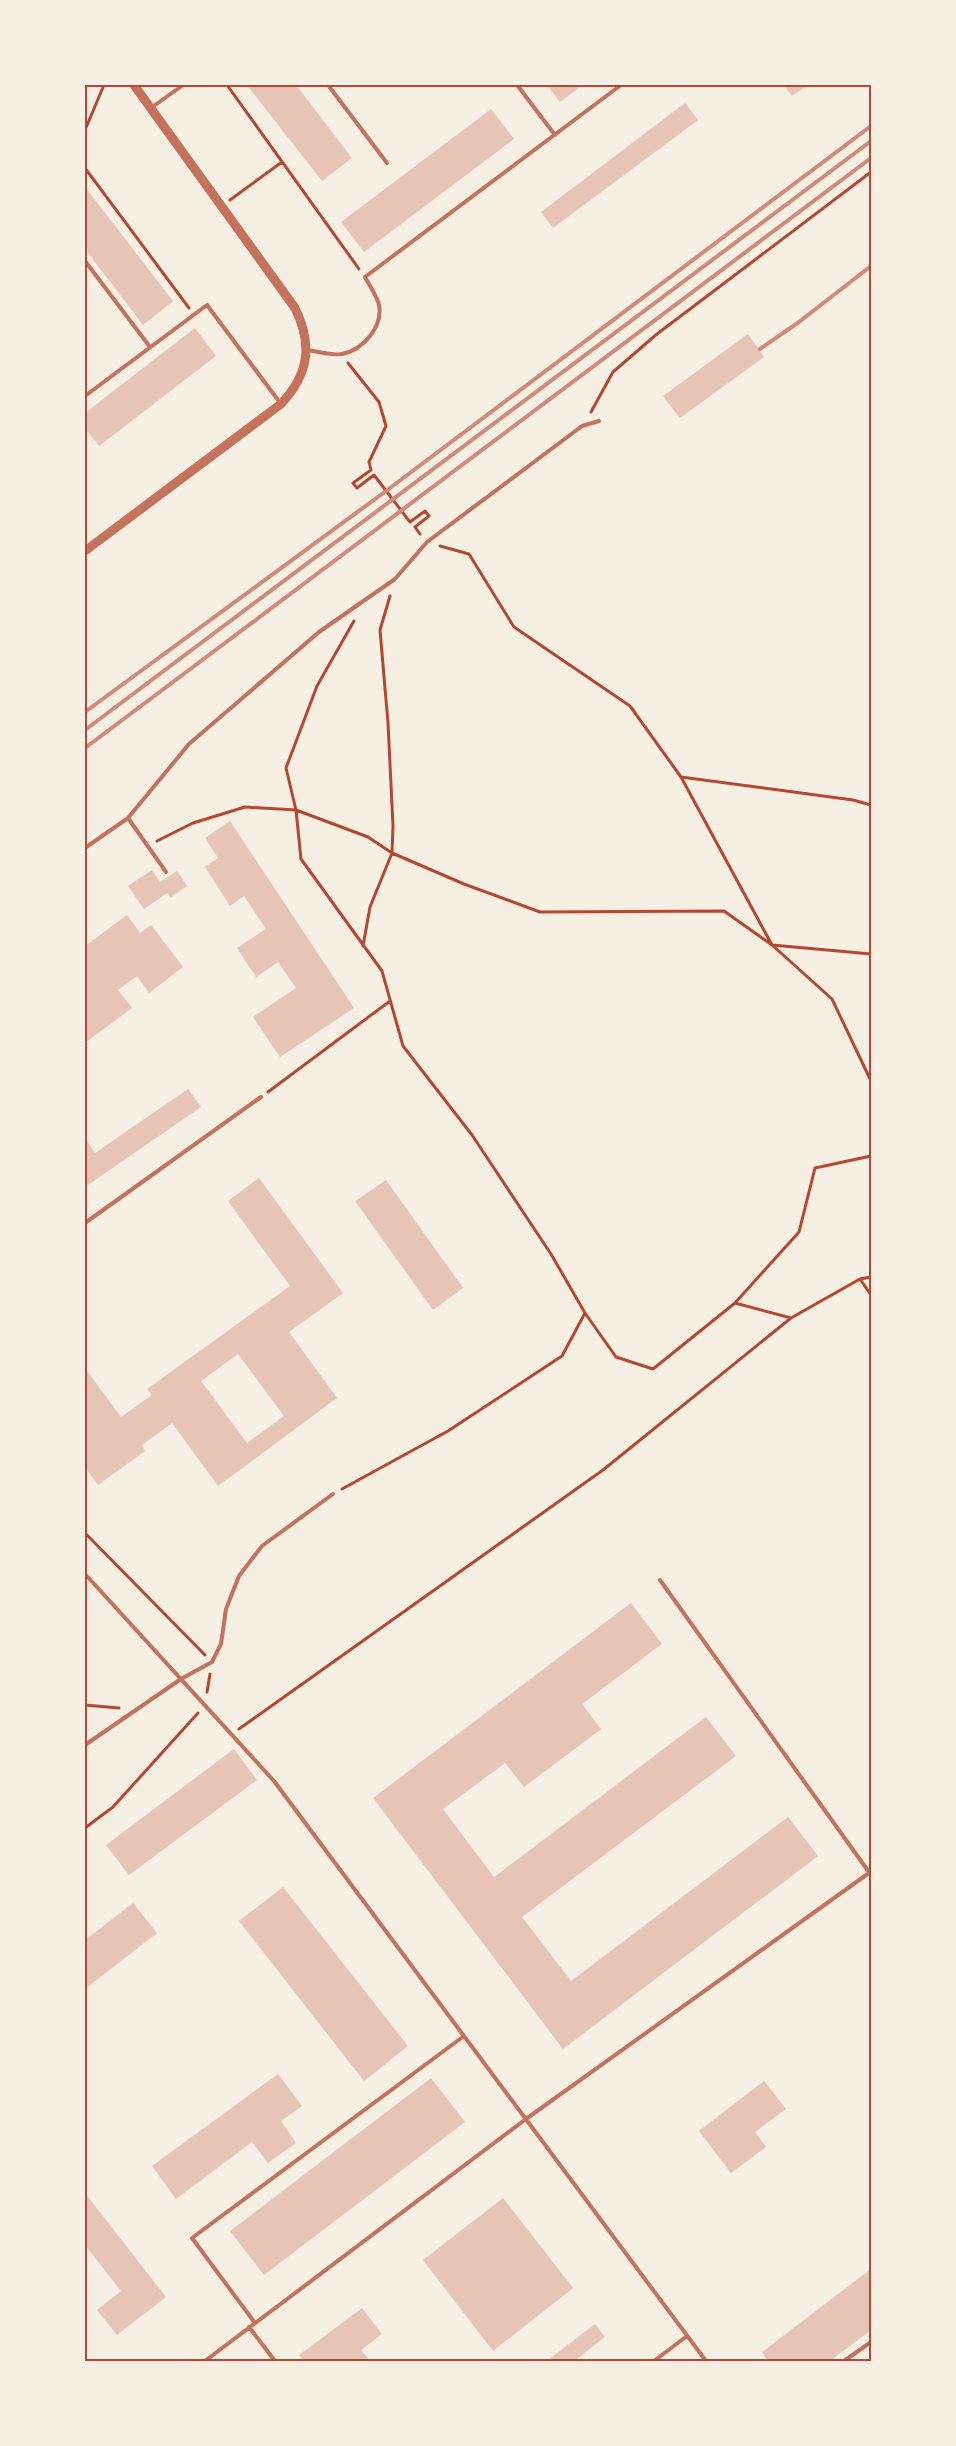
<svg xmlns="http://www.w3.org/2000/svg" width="956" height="2446" viewBox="0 0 956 2446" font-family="'Exo 2',sans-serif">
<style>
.building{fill:#e6c5b7;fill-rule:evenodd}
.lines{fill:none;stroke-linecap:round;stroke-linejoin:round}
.path{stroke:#b5482f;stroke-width:3}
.service{stroke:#c5725c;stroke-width:4}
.tertiary{stroke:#c5725c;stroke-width:9}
.rail{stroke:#cf8b77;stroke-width:4}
.neatline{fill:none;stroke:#b5482f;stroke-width:2}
</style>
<rect width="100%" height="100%" fill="#f6efe4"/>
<path class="building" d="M247,85h49l56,73 -30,23z
M547,85h35l-22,17z
M784,85h24l-16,11z
M685,103l13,17 -145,108 -12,-16z
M491,109l23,30 -150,113 -23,-30z
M85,187l88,114 -30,24 -58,-76z
M195,328l21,28 -117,90 -14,-18v-15z
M748,334l16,23 -84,61 -17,-22z
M230,821l124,187 -74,49 -27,-40 43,-29 -18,-26 -22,15 -19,-29 29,-19 -22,-33 -14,10 -25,-39 13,-9 -13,-20z
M152,870l8,12 17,-11 10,15 -16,11 -4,-4 -23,16 -16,-23z
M127,915l13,18 11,-8 32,42 -34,26 -12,-17 -19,14 14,18 -47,35v-97z
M188,1089l13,18 -116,80v-49l10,15z
M259,1178l84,115 -54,39 48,66 -119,88 -46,-63 -30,22 3,6 -47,34 -13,-18v-99l36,49 31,-22 -5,-6 143,-103 -62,-85zM238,1354l46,62 -37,27 -46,-62z
M386,1180l77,108 -30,22 -78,-109z
M631,1603l31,41 -80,60 19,25 -77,58 -19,-24 -62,46 51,68 212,-160 30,39 -214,161 49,64 217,-164 30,39 -255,193 -190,-251z
M234,1749l23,31 -128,95 -23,-30z
M283,1887l125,159 -44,35 -125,-160z
M133,1903l24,30 -72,56v-49z
M278,2074l24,32 -21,15 15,22 -28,20 -16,-21 -76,57 -24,-33z
M431,2078l34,44 -201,153 -34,-44z
M764,2081l22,28 -31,23 11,15 -35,26 -32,-42z
M85,2193l81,104 -49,38 -20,-25 24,-19 -36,-46z
M503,2198l70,90 -80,63 -70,-91z
M871,2269v61l-41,31h-62l-6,-9z
M362,2308l20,26 -21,16 9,11h-66l-5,-6z
M595,2324l10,13 -31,24h-27z"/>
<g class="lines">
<path class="path" d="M227,85l132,184
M85,130l19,-45
M85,168l104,140
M230,200l52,-38
M348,363l31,39 7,24 -17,36 2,8 -18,13 4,5 17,-13 36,47 15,-11 4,5 -14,11 5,7
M591,412l22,-40 44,-38 214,-162
M440,546l29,8 45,73 116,79 51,71 91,168 60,54 39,82
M681,777l172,23 18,5
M157,841l36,-18 52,-16 51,3 72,27 24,16 72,31 76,28 184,-1 48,34 99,9
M363,946l7,-39 22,-54 1,-27 -5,-103 -8,-93 10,-34
M268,1092l122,-91
M871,1277l-11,2 11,16
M735,1303l64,-71 16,-64 56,-12
M585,1313l31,44 37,12 82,-66 56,15 69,-39
M342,1489l106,-58 114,-75 23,-43 -34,-59 -79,-119 -69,-89 -21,-75 -81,-112 -5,-49 -10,-42 31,-82 37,-65
M85,1533l120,122
M207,1692l3,-18
M85,1705l34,3
M239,1729l364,-259 188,-152
M85,1828l28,-21 85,-94"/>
<path class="service" d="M328,85l59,78
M517,85l38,50
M151,108l32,-23
M85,261l65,86
M307,350c10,1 25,6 35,4 21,-4 41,-27 37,-49 -2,-9 -10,-20 -14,-28l256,-192
M85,396l122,-91 74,99
M128,818l38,54
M85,848l43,-30 61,-74 130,-112 76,-53 32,-37 155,-116 17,-5
M85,1223l176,-126
M85,1574l189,207 432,580
M660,1580l211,295
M85,1745l96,-66 31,-17 9,-18 5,-35 13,-33 23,-30 71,-52
M255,2323l-63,-85 272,-202
M249,2327l26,34
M205,2361l321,-242 343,-246
M654,2361l33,-25
M844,2361l27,-19"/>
<path class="tertiary" d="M85,551l196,-147c28,-30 32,-59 14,-96l-161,-223"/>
<path class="rail" d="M760,349l39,-27 72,-56
M85,712l301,-221 485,-365
M85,730l786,-589
M85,748l786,-590"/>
</g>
<rect width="956" height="2446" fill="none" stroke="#f6efe4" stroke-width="172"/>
<rect x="86" y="86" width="784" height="2274" class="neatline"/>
</svg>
